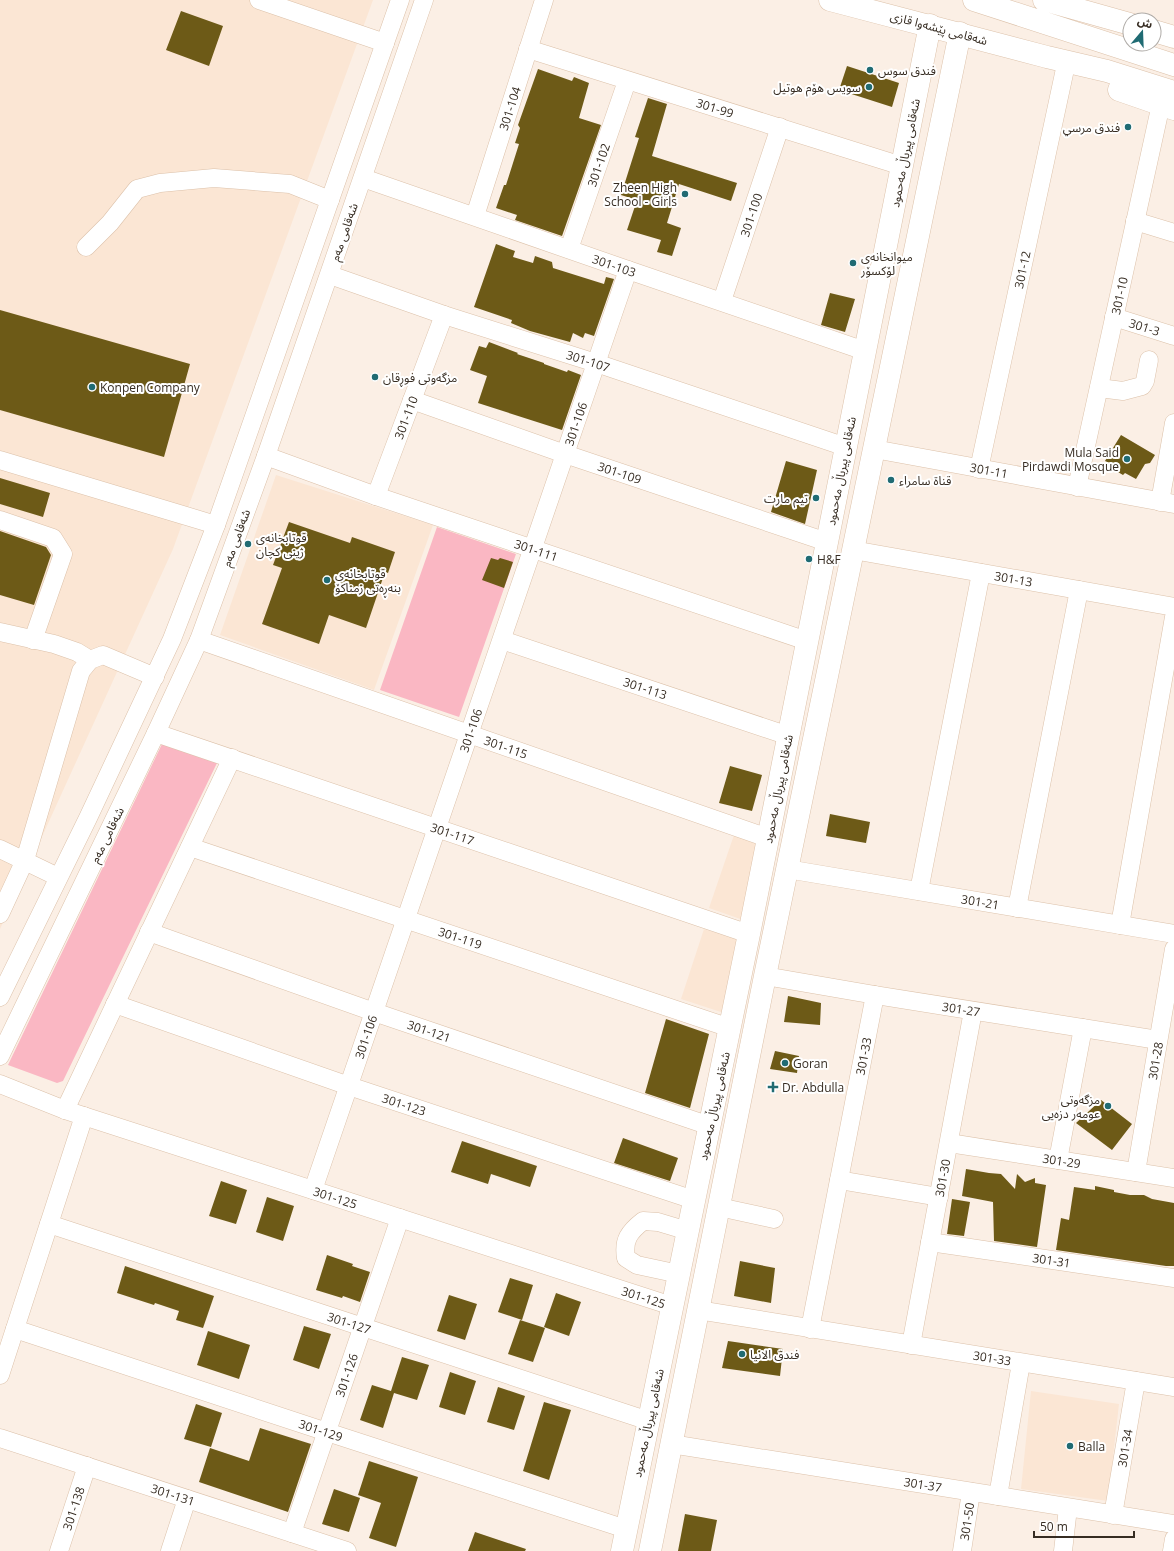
<svg xmlns="http://www.w3.org/2000/svg" width="1174" height="1551" viewBox="0 0 1174 1551" font-family="'Open Sans','Noto Sans Arabic',sans-serif">
<style>
.built{fill:#fbe6d4}
.green{fill:#fab7c3}
.building{fill:#6d5a17}
.lines{fill:none;stroke-linecap:round;stroke-linejoin:round}
.minor-casing{stroke:#dcc1a9;stroke-width:19}
.major-casing{stroke:#dcc1a9;stroke-width:23}
.highway-casing{stroke:#dcc1a9;stroke-width:23}
.minor{stroke:#fff;stroke-width:18}
.major{stroke:#fff;stroke-width:22}
.highway{stroke:#fff;stroke-width:22}
.poi-dot{fill:#206b73;stroke:#fff;stroke-width:1.5}
.labels{text-anchor:middle;dominant-baseline:central;stroke-width:4;stroke-linejoin:round;paint-order:stroke}
.street-label{font-size:12px;fill:#362c22;stroke:#fff}
.poi-label{font-size:12px;fill:#362c22;stroke:#fff;text-anchor:start}
</style>
<rect width="100%" height="100%" fill="#fbefe5"/>
<path class="built" d="M0,0h373l-200,549 -173,380z
M276,475l157,50 -59,165 -154,-55z
M735,832l32,10 -21,79 -37,-13z
M704,929l35,11 -15,73 -43,-14z
M1031,1391l88,13 -11,97 -87,-12z"/>
<path class="green" d="M437,527l79,27 -57,163 -79,-27z
M162,744l55,19 -154,318 -6,2 -49,-18z"/>
<path class="building" d="M181,11l42,15 -14,40 -43,-16z
M847,66l52,17 -7,24 -53,-17z
M538,69l34,12 2,-4 15,6 -10,35 22,7 -39,111 -47,-16 2,-5 -21,-7 8,-23h2l13,-41 -4,-1 5,-15 -2,-3z
M648,98l19,6 -15,52 85,27 -6,18 -52,-17 -12,39 14,5 -9,28 -15,-4 4,-12 -34,-10 10,-30 -16,-5 18,-57 -4,-1z
M496,244l19,7 -2,6 20,6 2,-7 17,6 1,6 51,16 2,-7 8,2 -20,57 -9,-3 -2,5 -10,-5 -3,9 -40,-11 -19,-8 1,-3 -38,-13z
M830,293l25,6 -10,33 -24,-7z
M0,310l190,54 -26,93 -164,-47z
M489,342l29,11 -1,1 27,9v1l23,8 1,-2 13,5 -19,55 -84,-27 9,-27 -17,-6 9,-24 7,2z
M1121,435l34,20 -5,8 -5,1 -9,15 -11,-6 -2,2 -12,-7 1,-4 -7,-3z
M786,461l31,9 -12,54 -34,-12z
M0,478l50,15 -7,24 -43,-13z
M289,522l61,21 2,-6 43,15 -7,21 -3,-1 -19,56 -37,-13 -10,29 -57,-20 20,-56 -9,-3z
M0,531l46,16 5,8 -17,50 -34,-10z
M491,558l7,2 2,-2 13,4 -9,26 -22,-8z
M730,766l32,9 -10,36 -33,-8z
M830,814l40,8 -4,21 -40,-7z
M788,996l33,7 -1,22 -36,-3z
M666,1019l43,15 -19,74 -45,-15z
M775,1051l24,5 -2,17 -27,-4z
M1101,1100l31,24 -20,26 -36,-27z
M623,1138l55,20 -8,23 -56,-18z
M462,1141l75,25 -7,21 -39,-13 -3,10 -37,-12z
M966,1169l23,4 12,1 14,15 2,-15 8,8 10,-4v5l11,2 -9,62 -43,-6 -1,-39 -31,-6z
M221,1181l26,9 -11,34 -27,-8z
M1095,1186l19,4v2l16,3h14l8,4 22,4v63h-8l-110,-16 5,-32 8,2 5,-33 21,3z
M267,1197l27,9 -11,35 -27,-9z
M952,1199l18,3 -6,34 -17,-2z
M327,1255l26,9 -1,2 18,6 -10,30 -17,-6 -1,2 -26,-8z
M740,1261l35,7 -4,35 -37,-7z
M125,1266l89,30 -11,32 -27,-8 3,-9 -24,-8 -1,2 -37,-12z
M510,1278l23,7 -11,35 -24,-8z
M556,1293l25,9 -12,34 -25,-9z
M449,1295l28,9 -12,36 -28,-9z
M520,1320l25,8 -12,34 -25,-8z
M304,1326l27,8 -12,35 -26,-9z
M208,1331l42,14 -11,34 -42,-14z
M728,1341l55,8 -3,27 -58,-8z
M402,1357l27,8 -12,35 -23,-7 -11,35 -23,-8 12,-35 19,6z
M450,1372l26,9 -11,34 -26,-8z
M498,1387l27,9 -11,34 -27,-8z
M544,1402l27,8 -22,70 -26,-9z
M196,1404l26,9 -11,34 -27,-8z
M260,1428l51,16 -23,68 -89,-30 11,-34 39,13z
M369,1461l49,16 -22,70 -27,-9 12,-35 -23,-8z
M334,1489l26,9 -11,34 -27,-8z
M685,1514l32,6 -6,31h-33z
M475,1532l51,17 -1,2h-57z"/>
<g class="lines">
<defs>
<g id="minor">
<path d="M259,0l126,43"/>
<path id="s1" d="M528,49l374,117"/>
<path id="s2" d="M363,178l265,92 237,81"/>
<path id="s3" d="M475,216l69,-216"/>
<path d="M1135,221l39,12"/>
<path d="M86,247l24,-24 27,-34 23,-6 54,-5 76,6 40,16"/>
<path id="s4" d="M569,249l58,-168"/>
<path id="s5" d="M330,275l114,40 152,48 250,84"/>
<path id="s6" d="M722,301l58,-174"/>
<path id="s7" d="M1114,317l60,19"/>
<path d="M1099,388l24,3 19,-5 3,-5 4,-21"/>
<path id="s8" d="M412,400l153,54 262,88"/>
<path id="s9" d="M874,449l300,55"/>
<path id="s10" d="M266,456l110,40 431,145"/>
<path d="M0,460l216,65"/>
<path id="s11" d="M979,469l86,-400"/>
<path id="s12" d="M1077,487l84,-383"/>
<path id="s13" d="M376,496l68,-181"/>
<path d="M1160,502l14,-79"/>
<path d="M0,520l53,18 10,16 -30,86"/>
<path id="s14" d="M853,550l321,57"/>
<path d="M0,632l54,12 23,8 13,8"/>
<path id="s15" d="M199,640l569,198"/>
<path id="s16" d="M502,640l287,96"/>
<path id="s17" d="M156,733l593,201"/>
<path id="s18" d="M190,847l540,181"/>
<path d="M0,849l58,28"/>
<path id="s19" d="M787,869l387,65"/>
<path d="M919,891l62,-318"/>
<path d="M1017,908l62,-318"/>
<path d="M0,914l25,-54 56,-189 9,-11 13,-5 52,22"/>
<path d="M1120,925l54,-308"/>
<path id="s20" d="M149,932l225,80 336,114"/>
<path id="s21" d="M765,976l110,19 283,45"/>
<path d="M0,997l88,-179 84,-179 44,-114 184,-525"/>
<path id="s22" d="M115,1004l234,82 345,114"/>
<path d="M0,1056l156,-323 43,-93 67,-184 158,-456"/>
<path id="s23" d="M0,1084l65,26 607,196"/>
<path d="M65,1110l167,-352"/>
<path id="s24" d="M949,1143l225,35"/>
<path d="M1058,1160l25,-132"/>
<path id="s25" d="M1136,1172l38,-223"/>
<path d="M839,1180l100,17"/>
<path id="s26" d="M313,1190l315,-920"/>
<path d="M719,1207l55,12"/>
<path id="s27" d="M49,1224l600,197"/>
<path id="s28" d="M930,1242l244,36"/>
<path d="M679,1274l-42,-9 -11,-7c-3,-18 3,-26 17,-37l15,1 30,9"/>
<path id="s29" d="M698,1310l476,77"/>
<path id="s30" d="M15,1329l312,103 299,97"/>
<path id="s31" d="M810,1329l65,-334"/>
<path id="s32" d="M911,1345l62,-334"/>
<path d="M0,1375l84,-259"/>
<path id="s33" d="M0,1438l347,113"/>
<path id="s34" d="M671,1444l503,80"/>
<path d="M998,1496l23,-133"/>
<path id="s35" d="M1113,1515l23,-134"/>
<path id="s36" d="M292,1533l108,-315"/>
<path id="s37" d="M59,1551l28,-85"/>
<path d="M170,1551l17,-52"/>
<path id="s38" d="M962,1551l9,-59"/>
<path d="M1063,1551l5,-43"/>
<path d="M1172,1551l2,-12"/>
</g>
<path id="major" d="M622,1551l127,-617 181,-909
M650,1551l115,-575 195,-943"/>
<path id="highway" d="M830,0l217,57 60,14 67,21
M974,0l200,65
M1044,0l86,24
M1154,31l20,6
M1119,90l55,19"/>
</defs>
<use href="#minor" class="minor-casing"/>
<use href="#major" class="major-casing"/>
<use href="#highway" class="highway-casing"/>
<use href="#minor" class="minor"/>
<use href="#major" class="major"/>
<use href="#highway" class="highway"/>
</g>
<g class="poi-dot">
<circle cx="870" cy="70" r="4"/>
<circle cx="869" cy="87" r="4"/>
<circle cx="1128" cy="127" r="4"/>
<circle cx="685" cy="194" r="4"/>
<circle cx="853" cy="263" r="4"/>
<circle cx="375" cy="377" r="4"/>
<circle cx="92" cy="387" r="4"/>
<circle cx="1127" cy="459" r="4"/>
<circle cx="891" cy="480" r="4"/>
<circle cx="816" cy="498" r="4"/>
<circle cx="248" cy="544" r="4"/>
<circle cx="809" cy="559" r="4"/>
<circle cx="327" cy="580" r="4"/>
<circle cx="785" cy="1063" r="4"/>
<path d="M771 1081h4v4h4v4h-4v4h-4v-4h-4v-4h4z"/>
<circle cx="1108" cy="1106" r="4"/>
<circle cx="742" cy="1354" r="4"/>
<circle cx="1070" cy="1446" r="4"/>
</g>
<g class="labels">
<g class="street-label">
<text transform="translate(939 28) rotate(15)">شەقامی پێشەوا قازی</text>
<text stroke="none"><textPath href="#s1" startOffset="196">301-99</textPath></text>
<text stroke="none"><textPath href="#s3" startOffset="113">301-104</textPath></text>
<text transform="translate(905 153) rotate(-79)">شەقامی پیرباڵ مەحمود</text>
<text stroke="none"><textPath href="#s4" startOffset="89">301-102</textPath></text>
<text stroke="none"><textPath href="#s6" startOffset="91">301-100</textPath></text>
<text transform="translate(344 232) rotate(-71)">شەقامی مەم</text>
<text stroke="none"><textPath href="#s2" startOffset="266">301-103</textPath></text>
<text stroke="none"><textPath href="#s11" startOffset="204">301-12</textPath></text>
<text stroke="none"><textPath href="#s12" startOffset="196">301-10</textPath></text>
<text stroke="none"><textPath href="#s7" startOffset="32">301-3</textPath></text>
<text stroke="none"><textPath href="#s5" startOffset="272">301-107</textPath></text>
<text stroke="none"><textPath href="#s13" startOffset="84">301-110</textPath></text>
<text stroke="none"><textPath href="#s26" startOffset="810">301-106</textPath></text>
<text transform="translate(841 471) rotate(-79)">شەقامی پیرباڵ مەحمود</text>
<text stroke="none"><textPath href="#s9" startOffset="117">301-11</textPath></text>
<text stroke="none"><textPath href="#s8" startOffset="220">301-109</textPath></text>
<text transform="translate(236 538) rotate(-70)">شەقامی مەم</text>
<text stroke="none"><textPath href="#s10" startOffset="286">301-111</textPath></text>
<text stroke="none"><textPath href="#s14" startOffset="163">301-13</textPath></text>
<text stroke="none"><textPath href="#s16" startOffset="151">301-113</textPath></text>
<text stroke="none"><textPath href="#s26" startOffset="486">301-106</textPath></text>
<text stroke="none"><textPath href="#s15" startOffset="325">301-115</textPath></text>
<text transform="translate(778 789) rotate(-79)">شەقامی پیرباڵ مەحمود</text>
<text stroke="none"><textPath href="#s17" startOffset="313">301-117</textPath></text>
<text transform="translate(107 835) rotate(-64)">شەقامی مەم</text>
<text stroke="none"><textPath href="#s19" startOffset="196">301-21</textPath></text>
<text stroke="none"><textPath href="#s18" startOffset="285">301-119</textPath></text>
<text stroke="none"><textPath href="#s21" startOffset="199">301-27</textPath></text>
<text stroke="none"><textPath href="#s20" startOffset="297">301-121</textPath></text>
<text stroke="none"><textPath href="#s26" startOffset="162">301-106</textPath></text>
<text stroke="none"><textPath href="#s31" startOffset="278">301-33</textPath></text>
<text stroke="none"><textPath href="#s25" startOffset="113">301-28</textPath></text>
<text stroke="none"><textPath href="#s22" startOffset="306">301-123</textPath></text>
<text transform="translate(714 1106) rotate(-78)">شەقامی پیرباڵ مەحمود</text>
<text stroke="none"><textPath href="#s24" startOffset="114">301-29</textPath></text>
<text stroke="none"><textPath href="#s32" startOffset="170">301-30</textPath></text>
<text stroke="none"><textPath href="#s23" startOffset="354">301-125</textPath></text>
<text stroke="none"><textPath href="#s28" startOffset="123">301-31</textPath></text>
<text stroke="none"><textPath href="#s23" startOffset="678">301-125</textPath></text>
<text stroke="none"><textPath href="#s27" startOffset="316">301-127</textPath></text>
<text stroke="none"><textPath href="#s29" startOffset="298">301-33</textPath></text>
<text stroke="none"><textPath href="#s36" startOffset="167">301-126</textPath></text>
<text transform="translate(648 1423) rotate(-78)">شەقامی پیرباڵ مەحمود</text>
<text stroke="none"><textPath href="#s30" startOffset="322">301-129</textPath></text>
<text stroke="none"><textPath href="#s35" startOffset="68">301-34</textPath></text>
<text stroke="none"><textPath href="#s34" startOffset="255">301-37</textPath></text>
<text stroke="none"><textPath href="#s33" startOffset="182">301-131</textPath></text>
<text stroke="none"><textPath href="#s37" startOffset="45">301-138</textPath></text>
<text stroke="none"><textPath href="#s38" startOffset="30">301-50</textPath></text>
</g>
<g class="poi-label">
<text x="878" y="70">فندق سوس</text>
<text x="861" y="87" text-anchor="end">سویس ھۆم هوتيل</text>
<text x="1120" y="127" text-anchor="end">فندق مرسي</text>
<text x="677" y="187" text-anchor="end">Zheen High<tspan x="677" dy="14">School - Girls</tspan></text>
<text x="861" y="256">میوانخانەی<tspan x="861" dy="14">لۆکسۆر</tspan></text>
<text x="383" y="377">مزگەوتی فوڕقان</text>
<text x="100" y="387">Konpen Company</text>
<text x="1119" y="452" text-anchor="end">Mula Said<tspan x="1119" dy="14">Pirdawdi Mosque</tspan></text>
<text x="899" y="480">قناة سامراء</text>
<text x="808" y="498" text-anchor="end">تیم مارت</text>
<text x="256" y="537">قوتابخانەی<tspan x="256" dy="14">ژینی کچان</tspan></text>
<text x="817" y="559">H&amp;F</text>
<text x="335" y="573">قوتابخانەی<tspan x="335" dy="14">بنەڕەتی زمناکۆ</tspan></text>
<text x="793" y="1063">Goran</text>
<text x="782" y="1087">Dr. Abdulla</text>
<text x="1100" y="1099" text-anchor="end">مزگەوتی<tspan x="1100" dy="14">عومەر دزەیی</tspan></text>
<text x="750" y="1354">فندق الانيا</text>
<text x="1078" y="1446">Balla</text>
</g>
</g>
<g transform="translate(1142 32) rotate(19)"><circle r="19" fill="#ffffff" stroke="#afaba7"/>
<path d="M0-3L7 15L0 10L-7 15Z" fill="#206b73"/>
<text y="-6" font-size="11" font-weight="bold" text-anchor="middle" fill="#362c22">ش</text>
</g>
<path d="M1034 1531v6h100v-6" fill="none" stroke="#362c22" stroke-width="2"/>
<text x="1040" y="1531" font-size="12" fill="#362c22" stroke="#ffffff" stroke-width="3" paint-order="stroke">50 m</text>
</svg>
